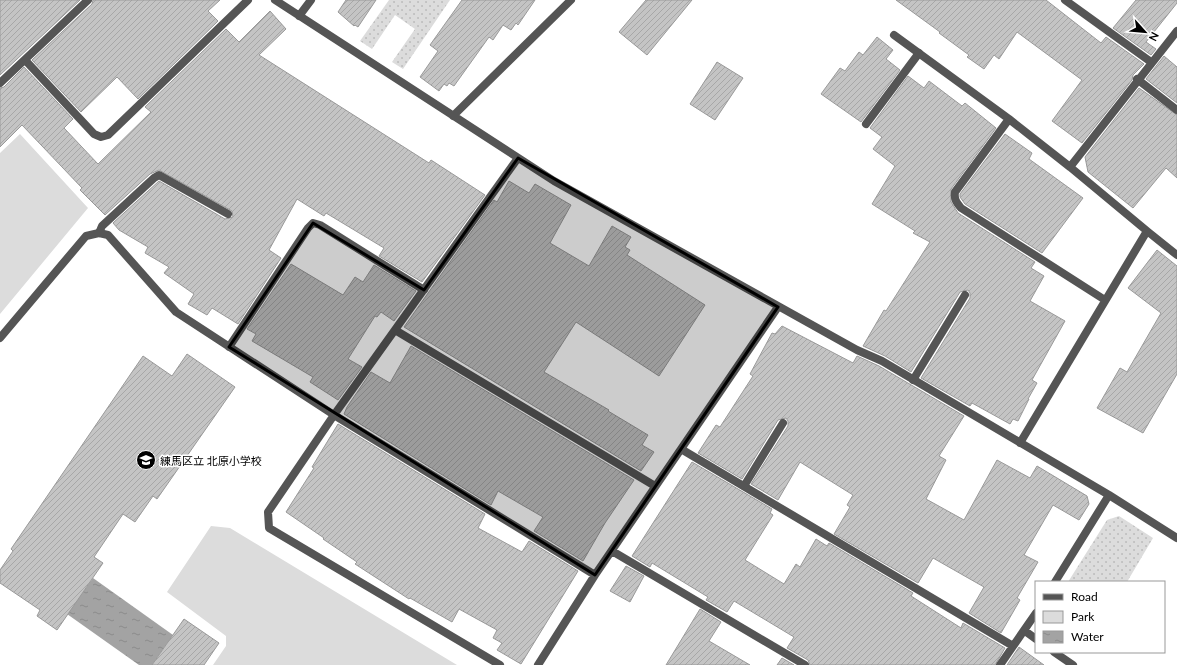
<svg xmlns="http://www.w3.org/2000/svg" width="1177" height="665" viewBox="0 0 1177 665" font-family="Lato,'Noto Sans JP',sans-serif">
<style>
.grass{fill:url(#grass-dots)}
.park{fill:#dcdcdc}
.water{fill:url(#water-ripples)}
.building{fill:url(#building-hatch);stroke:#999}
.lines{fill:none;stroke-linecap:round;stroke-linejoin:round}
.service{stroke:#555;stroke-width:8}
.minor{stroke:#555;stroke-width:8}
.marked{fill:#000;fill-opacity:0.2;stroke:#000;stroke-width:3;stroke-linejoin:round}
.labels{text-anchor:middle;dominant-baseline:central;stroke-width:3;stroke-linejoin:round;paint-order:stroke}
.poi-label{font-size:11px;fill:#000;stroke:#fff;text-anchor:start}
</style>
<defs>
<pattern id="grass-dots" width="8" height="8" patternUnits="userSpaceOnUse"><rect width="8" height="8" fill="#dcdcdc"/><path d="M2 2h.1M6 6h.1" fill="none" stroke="#bbb" stroke-width="1.8" stroke-linecap="round"/></pattern>
<pattern id="water-ripples" width="26" height="14" patternUnits="userSpaceOnUse"><rect width="26" height="14" fill="#a3a3a3"/><path d="M2 4q2-2 4 0t4 0M15 11q2-2 4 0t4 0" fill="none" stroke="#8b8b8b"/></pattern>
<pattern id="building-hatch" width="6" height="6" patternUnits="userSpaceOnUse"><rect width="6" height="6" fill="#c4c4c4"/><path d="M-1 1l2-2M0 6l6-6M5 7l2-2" fill="none" stroke="#a7a7a7"/></pattern>
</defs>
<rect width="100%" height="100%" fill="#fff"/>
<path class="grass" d="M389,0h61l-47,69 -11,-7 23,-33 -20,-14 -23,34 -12,-8z
M1119,516l34,22 -26,44h-59l39,-62z"/>
<path class="park" d="M20,134l68,74 -88,106v-161z
M211,526l19,2 227,137h-244l13,-19v-10l-59,-44z"/>
<path class="water" d="M93,578l80,57 -21,30h-13l-72,-51z"/>
<path class="building" d="M0,0h80l-80,75z
M93,0h127l-12,11 10,10 -80,78 -21,-22 -36,35 -49,-52 60,-56z
M346,0h30l-18,27 -3,-2 -1,1 -16,-14z
M462,0h73l-17,25 -2,-2 -5,7 -8,-5 -10,15 -4,-3 -35,49 -5,-3 -2,3 -3,-2 -5,7 -19,-14 18,-26 -8,-6z
M646,0h46l-45,55 -28,-23z
M896,0h150l55,43 5,-6 38,27 -11,11 -1,5 -50,63 -30,-22 30,-41 -65,-48 -18,27 -5,-4 -10,14 -17,-12 2,-2 -30,-22 1,-1z
M1136,0h41v3l-31,39 10,7 -5,6 -38,-27z
M270,11l16,18 -27,26 170,108 2,-3 54,35 -63,87 -43,-26 5,-8 -58,-35 -2,3 -27,-17 -28,51 12,8 -43,66 -26,-16 -5,7 -19,-11 6,-10 -30,-21 5,-6 -24,-14 3,-6 -29,-17 -6,-7 46,-42 66,38 8,-2 -1,-6 -73,-41 -9,4 -45,41 -25,-25 2,-2 -60,-63 -22,22v-59l4,-1 20,-20 49,52 -9,9 34,36 53,-52 -6,-5 81,-78 13,13z
M877,37l16,13 -7,9 14,11 -39,52 -40,-28 19,-26 5,3 14,-19 4,3z
M1164,56l13,11v36l-31,-24z
M717,62l26,16 -28,42 -25,-16z
M908,76l16,12 5,-7 33,25 3,-3 31,25 -45,61v13l7,11 77,49 -4,6 13,8 -14,25 35,20 -33,59 5,3 -9,16h1l-11,22 -5,-2 -3,5 -38,-21 -2,3 -49,-28 49,-80v-5l-2,-3 -8,2 -49,80 -26,-16 -22,-10 21,-36 2,1 44,-69 -17,-9 2,-2 -43,-27 23,-38 -22,-17 9,-12 -12,-9z
M1139,88l38,27v63l-11,-10 -33,40 -45,-36 -3,-15z
M1005,134l27,19 -3,6 54,39 -41,55 -77,-49 -5,-7v-3z
M509,181l20,12 6,-9 36,21 -21,38 39,23 23,-40 19,11 -6,10 5,3 -3,5 78,50 -46,71 -83,-54 -32,50 65,38 -1,1 40,24 -6,10 12,7 -13,19 -237,-144 90,-127 3,2z
M1157,250l20,16v108l-34,59 -46,-25 23,-40 7,4 34,-59 -33,-25z
M291,264l52,31 12,-18 8,5 11,-17 42,26 -22,30 -13,-9 -4,5 -2,-1 -27,43 14,8 -24,33 -28,-18 3,-5 -61,-36 4,-7 -9,-5z
M782,326l71,37 4,-7 22,10 85,50 -25,40 7,4 -20,39 38,21 33,-60 33,18 7,-12 50,30 2,8 -10,16 -26,-15 -29,50 14,7 -21,36 3,2 -19,33 -32,-20 15,-26 -51,-29 -15,25 -84,-49 16,-27 -3,-2 6,-10 -53,-33 -22,38 -27,-16 37,-58v-5l-2,-3 -8,2 -36,59 -44,-26 18,-28 4,2 33,-51 -3,-2 22,-41 3,1z
M411,346l223,134 -29,43 -22,38 -49,-30 9,-14 -45,-26 -7,14 -147,-91 3,-7 24,-35 19,11z
M187,354l48,33 -78,112 -4,-3 -18,26 -12,-8 -29,43 9,6 -46,67 -20,-14 3,-6 -40,-27v-13l13,-19 -2,-2 132,-193 29,20z
M338,424l147,90 -7,14 44,24 7,-11 49,30 -57,93 -24,-14 5,-7 -9,-5 4,-8 -38,-21 -7,13 -42,-24 -1,1 -54,-35 2,-2 -34,-23 1,-1 -38,-26 28,-44 -2,-1z
M692,462l80,47 -2,4 3,2 -28,45 39,24 12,-20 4,3 16,-28 11,7 2,-3 84,50 -2,3 50,32 2,-5 42,25 -10,17h-185l-2,-5 -21,-12 7,-11 -60,-36 -7,11 -21,-12 2,-3 -56,-34 -2,4 -18,-11z
M626,566l18,10 -14,26 -20,-11z
M700,609l21,13 -12,19 41,24h-84z
M184,619l35,24 -15,22h-52z
M1019,647l25,18h-37z
M782,658l12,7h-17z"/>
<g class="lines">
<path class="service" d="M1137,79l40,31
M866,124l53,-71
M99,233l3,-7 52,-48 5,-3 69,39
M913,380l52,-85
M744,486l39,-63"/>
<path class="minor" d="M275,0l279,181 303,169 25,11 227,134 68,43
M1065,0l86,62
M299,16l12,-16
M894,35l115,84 61,48
M25,60l69,74 7,3 7,-2 140,-135
M0,83l88,-83
M453,116l118,-116
M1009,119l-54,73c-1,7 1,10 6,16l144,92
M1147,231l30,24
M395,330l260,156
M0,338l86,-102 13,-3 9,2 68,77 158,103 261,160
M229,347l79,-119 5,-5 7,2 104,65
M1020,443l127,-212 -77,-64 107,-136
M681,449l332,197
M612,551l193,114
M1055,582l54,-87
M1025,631l11,8
M1054,652l19,13
M500,665l-231,-137 -1,-16 66,-97 184,-257
M538,665l57,-90 183,-268
M1000,665l36,-52"/>
</g>
<path class="marked" d="M518,158l260,149 -183,268 -366,-228 84,-124 111,67z"/>
<defs>
<symbol id="school-disc" viewBox="-11 -11 22 22"><circle r="9.5" fill="#000" stroke="#fff"/><path d="M0-5L7-2L0 1L-7-2ZM-4 1L0 2.5L4 1V4Q0 6-4 4Z" fill="#fff"/></symbol>
</defs>
<g fill-rule="evenodd">
<use href="#school-disc" x="135" y="449" width="22" height="22"/>
</g>
<g class="labels">
<g class="poi-label">
<text x="160" y="460">練馬区立 北原小学校</text>
</g>
</g>
<rect x="1035" y="581" width="130" height="72" fill="#ffffff" stroke="#999999"/>
<rect x="1043" y="594" width="20" height="6" fill="#555555" stroke="#999999"/>
<text x="1071" y="601" font-size="12" fill="#000000">Road</text>
<rect x="1043" y="611" width="20" height="12" fill="#dcdcdc" stroke="#999999"/>
<text x="1071" y="621" font-size="12" fill="#000000">Park</text>
<rect x="1043" y="631" width="20" height="12" fill="url(#water-ripples)" stroke="#999999"/>
<text x="1071" y="641" font-size="12" fill="#000000">Water</text>
<g transform="translate(1145 32) rotate(117)" stroke="#ffffff" stroke-width="3" paint-order="stroke">
<path d="M0-3L7 15L0 10L-7 15Z" fill="#000000"/>
<text y="-6" font-size="11" font-weight="bold" text-anchor="middle" fill="#000000">N</text>
</g>
</svg>
